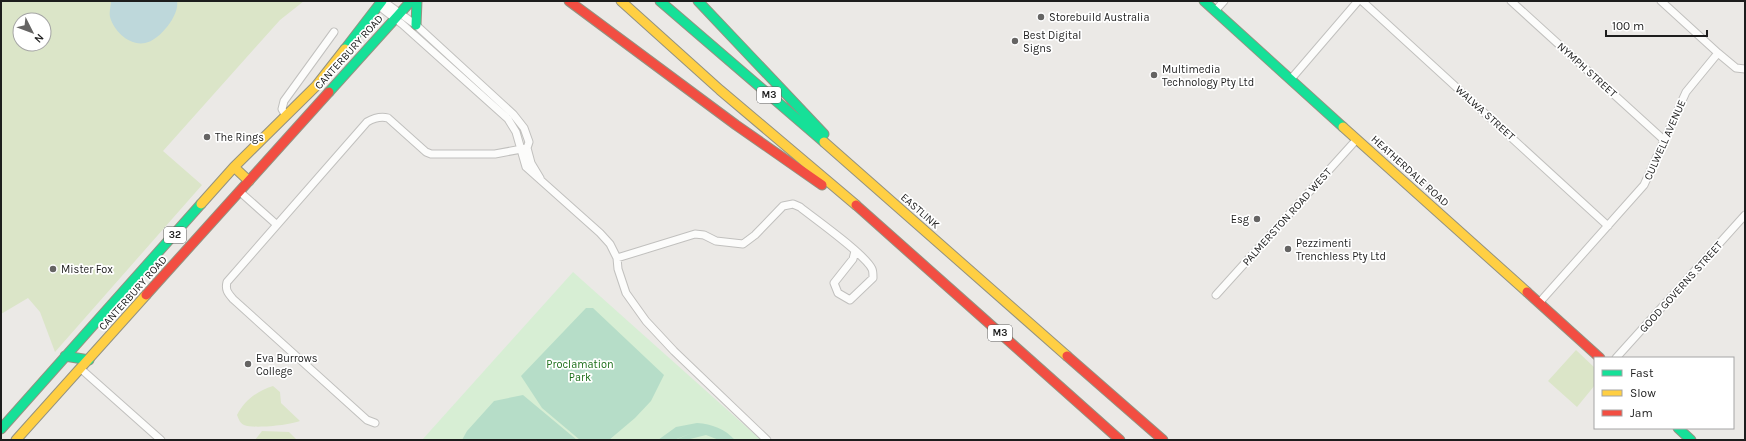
<svg xmlns="http://www.w3.org/2000/svg" width="1746" height="441" viewBox="0 0 1746 441" font-family="Karla,sans-serif">
<style>
.grass{fill:#dbe5c8;fill-rule:evenodd}
.park{fill:#d7eed4}
.pitch{fill:#b6ddc8}
.water{fill:#bed8db}
.lines{fill:none;stroke-linecap:round;stroke-linejoin:round}
.street-casing{stroke:#c1c0be;stroke-width:9}
.fast-casing{stroke:#939280;stroke-width:11}
.slow-casing{stroke:#939280;stroke-width:11}
.jam-casing{stroke:#939280;stroke-width:11}
.street{stroke:#fcfcfb;stroke-width:7}
.fast{stroke:#16e098;stroke-width:9}
.slow{stroke:#ffcf43;stroke-width:9}
.jam{stroke:#f24e42;stroke-width:9}
.poi-dot{fill:#656463;stroke:#fff;stroke-width:1.5}
.labels{text-anchor:middle;dominant-baseline:central;stroke-width:3.5;stroke-linejoin:round;paint-order:stroke}
.shield{fill:#fff;stroke:#616161;stroke-width:1}
.shield-label{font-size:10px;font-weight:bold;fill:#1d1d1d}
.poi-label{font-size:11px;fill:#1d1d1d;stroke:#fff;text-anchor:start}
.street-label{font-size:11px;fill:#1d1d1d;stroke:#fff}
.park-label{font-size:11px;fill:#1b6e18;stroke:#fff}
</style>
<rect width="100%" height="100%" fill="#ebe9e6"/>
<path class="grass" d="M1,1h303l-24,19 -117,131 39,34 -147,167 -15,-40 -12,-14 -27,16zM20,20h24v24h-24z
M1576,350l19,18v17l-18,22 -29,-26z
M273,386l7,6 1,11 19,18c-10,4 -46,8 -56,4 -4,-2 -5,-5 -7,-10 8,-15 20,-24 36,-29z
M262,431l27,1 8,8h-42z"/>
<path class="park" d="M573,272l188,168h-339z"/>
<path class="pitch" d="M586,308h7l71,67 -13,26 -16,17 -26,22h-29l-38,-32 -21,-32z
M523,395l54,45h-115l5,-9 27,-30z
M697,423c15,1 28,6 38,17h-16l-13,-5 -20,5h-11l17,-7 -18,7h-16l18,-13z"/>
<path class="water" d="M111,1h66c3,14 -18,40 -32,42 -16,3 -31,-12 -35,-26 -1,-5 1,-12 1,-16z"/>
<g class="lines">
<defs>
<path id="street" d="M383,1l33,24 97,89 11,14 5,14 -2,6 4,15 9,15
M1362,1l246,225
M1511,1l153,139
M1661,1l57,52
M379,6l23,18 106,95 8,13 10,35 74,66 10,11 7,14 1,11 8,24 20,28 28,30 93,89
M1215,11l9,-10
M1291,79l67,-78
M286,116l-4,-7 2,-8 50,-69
M239,191l37,33
M617,258l78,-24 9,1 12,6 27,3 12,-9 28,-29 10,-2 7,3c16,13 65,47 72,62 1,2 1,6 1,9l-23,22 -12,-7 -4,-10 19,-24 2,-8
M1216,295l141,-156
M1539,303l105,-118 42,-93 32,-39 18,15 9,1
M1616,358l129,-143
M81,369l80,71
M375,423l-8,-3 -134,-121c-5,-6 -8,-9 -6,-17l140,-160c7,-4 13,-6 21,-4l38,34 5,2h64l32,-6"/>
<path id="fast" d="M660,1l164,141
M698,1l126,133
M1204,1l139,126
M416,25l1,-24
M345,49l37,-48
M329,92l82,-91
M65,356l24,4
M1678,428l13,12
M1,429l200,-225"/>
<path id="slow" d="M621,1l99,89 136,115
M1343,127l184,165
M824,142l243,214
M234,167l15,14
M201,204l33,-37 82,-81 29,-37
M16,440l130,-145"/>
<path id="jam" d="M569,1l167,124 86,60
M856,205l264,235
M1527,292l73,66
M146,295l183,-203
M1067,356l96,84"/>
</defs>
<use href="#street" class="street-casing"/>
<use href="#fast" class="fast-casing"/>
<use href="#slow" class="slow-casing"/>
<use href="#jam" class="jam-casing"/>
<use href="#street" class="street"/>
<use href="#fast" class="fast"/>
<use href="#slow" class="slow"/>
<use href="#jam" class="jam"/>
</g>
<g class="poi-dot">
<circle cx="1041" cy="17" r="4"/>
<circle cx="1015" cy="41" r="4"/>
<circle cx="1154" cy="75" r="4"/>
<circle cx="207" cy="137" r="4"/>
<circle cx="1257" cy="219" r="4"/>
<circle cx="1288" cy="249" r="4"/>
<circle cx="53" cy="269" r="4"/>
<circle cx="248" cy="364" r="4"/>
</g>
<g class="labels">
<g class="shield">
<rect x="757" y="87" width="24" height="16" rx="3"/>
<rect x="164" y="227" width="22" height="16" rx="3"/>
<rect x="988" y="325" width="24" height="16" rx="3"/>
</g>
<g class="shield-label">
<text x="769" y="95">M3</text>
<text x="175" y="235">32</text>
<text x="1000" y="333">M3</text>
</g>
<g class="poi-label">
<text x="1049" y="17">Storebuild Australia</text>
<text x="1023" y="35">Best Digital<tspan x="1023" dy="13">Signs</tspan></text>
<text x="1162" y="69">Multimedia<tspan x="1162" dy="13">Technology Pty Ltd</tspan></text>
<text x="215" y="137">The Rings</text>
<text x="1249" y="219" text-anchor="end">Esg</text>
<text x="1296" y="243">Pezzimenti<tspan x="1296" dy="13">Trenchless Pty Ltd</tspan></text>
<text x="61" y="269">Mister Fox</text>
<text x="256" y="358">Eva Burrows<tspan x="256" dy="13">College</tspan></text>
</g>
<g class="street-label">
<text transform="translate(349 52) rotate(-48)">CANTERBURY ROAD</text>
<text transform="translate(1587 70) rotate(42)">NYMPH STREET</text>
<text transform="translate(1485 113) rotate(42)">WALWA STREET</text>
<text transform="translate(1665 140) rotate(-66)">CULWELL AVENUE</text>
<text transform="translate(1410 171) rotate(42)">HEATHERDALE ROAD</text>
<text transform="translate(920 211) rotate(41)">EASTLINK</text>
<text transform="translate(1287 217) rotate(-48)">PALMERSTON ROAD WEST</text>
<text transform="translate(1681 287) rotate(-48)">GOOD GOVERNS STREET</text>
<text transform="translate(133 293) rotate(-48)">CANTERBURY ROAD</text>
</g>
<g class="park-label">
<text x="580" y="364">Proclamation<tspan x="580" dy="13">Park</tspan></text>
</g>
</g>
<rect width="1746" height="441" fill="none" stroke="#1d1d1d" stroke-width="4"/>
<rect x="1594" y="357" width="140" height="72" fill="#ffffff" stroke="#a5a5a5"/>
<rect x="1602" y="370" width="20" height="6" fill="#16e098" stroke="#a5a5a5"/>
<text x="1630" y="377" font-size="12" fill="#1d1d1d">Fast</text>
<rect x="1602" y="390" width="20" height="6" fill="#ffcf43" stroke="#a5a5a5"/>
<text x="1630" y="397" font-size="12" fill="#1d1d1d">Slow</text>
<rect x="1602" y="410" width="20" height="6" fill="#f24e42" stroke="#a5a5a5"/>
<text x="1630" y="417" font-size="12" fill="#1d1d1d">Jam</text>
<g transform="translate(32 32) rotate(132)"><circle r="19" fill="#ffffff" stroke="#a5a5a5"/>
<path d="M0-3L7 15L0 10L-7 15Z" fill="#656463"/>
<text y="-6" font-size="11" font-weight="bold" text-anchor="middle" fill="#1d1d1d">N</text>
</g>
<path d="M1606 30v6h101v-6" fill="none" stroke="#1d1d1d" stroke-width="2"/>
<text x="1612" y="30" font-size="12" fill="#1d1d1d" stroke="#ffffff" stroke-width="3" paint-order="stroke">100 m</text>
</svg>
